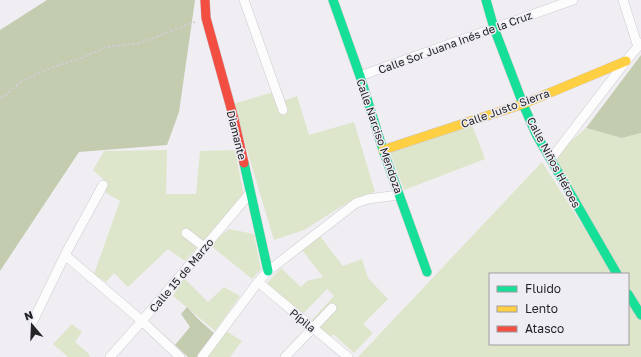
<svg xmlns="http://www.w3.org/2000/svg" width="641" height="357" viewBox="0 0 641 357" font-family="'Golos Text',sans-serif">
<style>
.green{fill:#dde6ca}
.forest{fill:#c4ccaf}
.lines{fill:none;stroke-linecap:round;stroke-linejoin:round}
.street-casing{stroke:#cccace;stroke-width:10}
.fast-casing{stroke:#cccace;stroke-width:10}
.slow-casing{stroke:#cccace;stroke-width:10}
.jam-casing{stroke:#cccace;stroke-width:10}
.path{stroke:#cececf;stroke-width:2;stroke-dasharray:3 2;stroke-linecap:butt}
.street{stroke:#fdfcfd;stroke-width:9}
.fast{stroke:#16e098;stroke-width:9}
.slow{stroke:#ffcf43;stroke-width:9}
.jam{stroke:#f24e42;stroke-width:9}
.labels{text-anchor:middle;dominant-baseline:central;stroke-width:3;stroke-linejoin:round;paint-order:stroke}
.street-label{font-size:11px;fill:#242325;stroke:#efedf4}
</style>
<rect width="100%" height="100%" fill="#f0eef3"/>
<path class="green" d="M277,91l3,11 17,-6 12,39 45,-13 21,70 -20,6 -51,32 -30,10 -41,-136z
M471,122l14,37 -81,31 -14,-38z
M586,128l36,10 19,-5v182l-13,-21v-20h-11l-66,-115z
M167,150l-1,44h30l4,-43 35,-1 9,47 -59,64 -17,-12 -40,38 -14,-14 -8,9 -12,-8 26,-73 -14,-8 -3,-14 -10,-9 11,-19z
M542,162l72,112h-124v70h138v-48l13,21v40h-283z
M229,229l25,5 7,35 -9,10 -42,-34z
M320,236l23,30 19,-7 6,19 20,21 -25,25 10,9 -19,20 -21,-19 -4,5 -19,-17 24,-26 -7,-7 -25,26 -35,-32 14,-15 20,19 6,-6 16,-4 -21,-27z
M184,278l24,24 16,-15 16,9 -25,35 -42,-35z
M72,324l10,8 -7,10 15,13 -1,2h-21l-15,-13z
M223,329l19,12 -12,16h-27z"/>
<path class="forest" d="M47,0h148l-16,112 -12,33 -88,7 -79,119v-241z
M641,55v78l-19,5 -36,-10z
M187,307l11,12 17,15 -17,23h-10l-13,-12 15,-18 -9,-13z"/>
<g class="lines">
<defs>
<path id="street" d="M244,0l39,110
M623,0l15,47
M360,76l213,-76
M551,159l75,-98 15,-18
M186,233l18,14
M65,255l77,66 38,36
M258,282l90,75
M33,321l32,-66 38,-70
M110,357l32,-36 109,-129
M202,357l56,-75 10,-11 88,-68 12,-4 31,-4
M285,357l47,-49"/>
<path id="fast" d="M333,0l27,76 23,74 44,122
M486,0l8,28 29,76 13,30 81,140
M244,163l24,108
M628,294l13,21"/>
<path id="slow" d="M383,150l140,-46 103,-43"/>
<path id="jam" d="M205,0l1,18 28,101 10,44"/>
</defs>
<use href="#street" class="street-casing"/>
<use href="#fast" class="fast-casing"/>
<use href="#slow" class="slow-casing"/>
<use href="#jam" class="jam-casing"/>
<path class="path" d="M0,98l6,-3 16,-14 31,-14 28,-9 26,-11 33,-4 55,-21"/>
<use href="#street" class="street"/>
<use href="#fast" class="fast"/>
<use href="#slow" class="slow"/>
<use href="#jam" class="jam"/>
</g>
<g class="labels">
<g class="street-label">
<text transform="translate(455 42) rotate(-20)">Calle Sor Juana Inés de la Cruz</text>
<text transform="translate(505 108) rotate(-20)">Calle Justo Sierra</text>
<text transform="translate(237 135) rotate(76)">Diamante</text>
<text transform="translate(380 136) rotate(71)">Calle Narciso Mendoza</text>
<text transform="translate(554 162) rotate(62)">Calle Niños Héroes</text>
<text transform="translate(181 275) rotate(-50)">Calle 15 de Marzo</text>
<text transform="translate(303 320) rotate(39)">Pípila</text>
</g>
</g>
<rect x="489" y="273" width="140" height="72" fill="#efedf4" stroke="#9e9ca1"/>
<rect x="497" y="286" width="20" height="6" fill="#16e098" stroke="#9e9ca1"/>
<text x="525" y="293" font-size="12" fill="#242325">Fluido</text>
<rect x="497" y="306" width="20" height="6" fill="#ffcf43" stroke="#9e9ca1"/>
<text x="525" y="313" font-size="12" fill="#242325">Lento</text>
<rect x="497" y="326" width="20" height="6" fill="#f24e42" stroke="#9e9ca1"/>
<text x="525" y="333" font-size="12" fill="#242325">Atasco</text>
<g transform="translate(32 325) rotate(341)" stroke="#efedf4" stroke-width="3" paint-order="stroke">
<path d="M0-3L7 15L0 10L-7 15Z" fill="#242325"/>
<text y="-6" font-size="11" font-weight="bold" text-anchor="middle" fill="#242325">N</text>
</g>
</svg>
